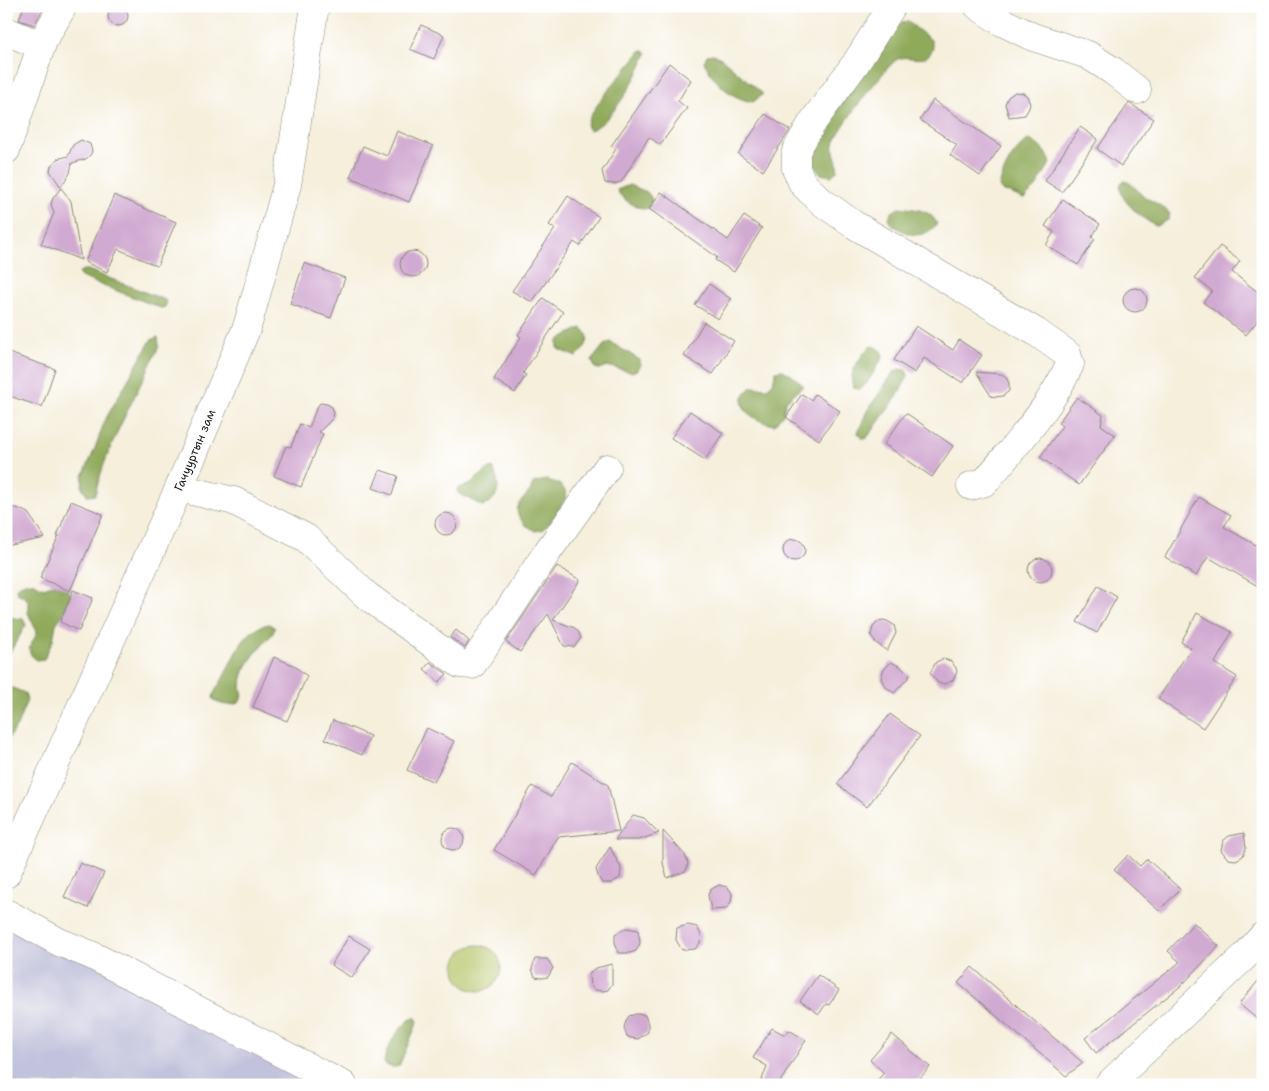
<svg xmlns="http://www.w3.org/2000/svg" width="1269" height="1091" viewBox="0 0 1269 1091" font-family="'Shantell Sans',sans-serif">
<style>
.industrial{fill:#c2c2dc}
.green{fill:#b5c467;stroke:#687042}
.forest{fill:#90aa5c;stroke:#56633c}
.building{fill:#d1aad1}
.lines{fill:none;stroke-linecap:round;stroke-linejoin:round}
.minor-casing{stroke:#88867c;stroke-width:29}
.major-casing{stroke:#88867c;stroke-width:29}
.minor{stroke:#fff;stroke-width:28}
.major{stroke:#fff;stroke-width:28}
.labels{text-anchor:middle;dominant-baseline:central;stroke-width:4;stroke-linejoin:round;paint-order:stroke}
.street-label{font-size:12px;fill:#1c1c1c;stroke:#fff}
</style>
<rect width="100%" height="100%" fill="#fff"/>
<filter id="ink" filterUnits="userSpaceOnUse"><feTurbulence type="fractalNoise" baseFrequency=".02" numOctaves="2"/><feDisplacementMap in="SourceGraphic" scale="10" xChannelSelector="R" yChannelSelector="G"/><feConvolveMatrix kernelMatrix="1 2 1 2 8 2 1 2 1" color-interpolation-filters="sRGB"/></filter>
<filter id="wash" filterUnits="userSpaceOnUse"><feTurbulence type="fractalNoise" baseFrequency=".0096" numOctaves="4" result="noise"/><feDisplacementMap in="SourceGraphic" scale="20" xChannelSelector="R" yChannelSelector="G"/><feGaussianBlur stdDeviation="1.12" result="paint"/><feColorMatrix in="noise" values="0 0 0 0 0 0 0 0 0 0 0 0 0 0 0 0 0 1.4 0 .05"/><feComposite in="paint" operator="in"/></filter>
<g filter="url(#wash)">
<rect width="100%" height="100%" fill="#f5efdc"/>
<path class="industrial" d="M17,922l320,163h-331v-141z"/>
<path class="green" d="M455 968a23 23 0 1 1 46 0a23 23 0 1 1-46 0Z"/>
<path class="forest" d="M907,21l24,19 2,8c-8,20 -24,4 -37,12 -12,9 -60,71 -62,84 -2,10 5,16 3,27l-6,5 -10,-2 -14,-19 1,-6 73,-102 18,-22 3,-3z
M642,50l5,3c-7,19 -37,74 -58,77l-2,-2c-2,-15 44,-64 55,-78z
M713,54l8,4 42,36 -10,8c-23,-4 -38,-19 -49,-40l3,-7z
M1028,140c11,3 18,13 23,22l-15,25 -12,12 -14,-6 -7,-1 -4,-5c4,-18 14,-36 29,-47z
M1125,181c7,2 11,8 16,13 10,8 21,10 29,20l-2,6 -12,6c-12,-6 -41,-28 -35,-43z
M629,185l18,7 5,7 -2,7 -4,3c-10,-2 -25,-9 -29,-19z
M900,207c15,3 30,1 37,17 -11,12 -21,14 -36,6 -5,-3 -10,-5 -13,-10l3,-7z
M83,270h5l77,30 2,2 -2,5 -4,1 -80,-31 -2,-2 1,-3z
M582,328c12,10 3,20 -6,29l-18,-8v-8c2,-3 19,-11 24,-13z
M158,337l1,9c-21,47 -53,99 -64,149l-7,1 -6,-9 1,-11 11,-25 11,-31 46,-80z
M610,342l30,18 1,5 -4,5 -6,2 -24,-6 -8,3 -4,-1 -3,-8 12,-15z
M871,346c7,1 11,5 12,11l-16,26 -7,6 -6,-1c-8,-13 7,-33 17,-42z
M899,369l7,1 2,6 -11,21 -31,42 -5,-1 -3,-6 9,-21 26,-38z
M782,370c6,2 17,10 21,16l-17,15 -3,13 -9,11c-19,-4 -45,-18 -23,-38l16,1 6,-5 3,-12z
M493,468c7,15 9,31 -11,38l-24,-13 -1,-3 1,-2 11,-3 18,-15z
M546,480l12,3 8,8v7l-16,25 -8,7 -7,1 -11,-7 -6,-9 -1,-5 2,-6 11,-13 3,-8z
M25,583h9l10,5 10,-4 14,6 3,5 -8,19 -7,10 -3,16 -9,19 -7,1c-15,-10 -4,-15 0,-28l-9,-19c3,-12 -1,-16 -11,-20l-1,-4 2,-3z
M6,617l17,2 3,6 -17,29 -3,2z
M269,624l6,4 -2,5c-14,17 -39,39 -30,62l-4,8c-10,3 -18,3 -26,-4 1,-9 6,-13 10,-21 11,-21 20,-49 46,-54z
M10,687l15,6 2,7 -10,26 -11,16v-53z
M415,1017l3,4 -19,45c-6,2 -9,2 -15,-3 1,-15 17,-40 31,-46z"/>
<g id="blocks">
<path class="building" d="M108 16a10 10 0 1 1 20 0a10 10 0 1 1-20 0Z
M24,6h11l8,3 -9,16 -15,-5z
M421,25l23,10 -10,24 -24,-10z
M669,63l22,17 -13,21 9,7 -27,37 -11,-8 -28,45 -7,2 -9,-1 -3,-12 14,-22 -5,-3z
M1015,92l8,1 4,3 3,8 -1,4 -4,7 -16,2 -4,-13 3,-7z
M933,100l68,46 -21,30 -30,-21 7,-10 -37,-25z
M1129,103l25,16 -33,47 -24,-17z
M765,114l25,16 -27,41 -25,-17z
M1080,127l18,12 -36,53 -17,-11z
M397,131l36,15 -24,56 -59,-25 13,-31 24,10z
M81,140l9,4 2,7 -1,3 -5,5 -14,4 -2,10 -9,14 -11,-16 1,-5 6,-7 11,-3 5,-11z
M61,188l10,13 10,59 -40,-16 13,-31 -3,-9 2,-6z
M661,192l67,48 16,-24 18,12 -28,44 -19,-12 2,-3 -68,-48z
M114,195l62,27 -19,44 -39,-17 -11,23 -22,-10z
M568,196l31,21 -19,29 -6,-4 -42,60 -20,-11 43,-62 -6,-4z
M1063,199l37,25 -8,13 3,2 -17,26 -32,-20 8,-13 -9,-6z
M1220,246l20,15 -8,11 31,24v18l-17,21 -43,-33 9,-11 -17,-13z
M400 264a13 13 0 1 1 26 0a13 13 0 1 1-26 0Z
M304,263l41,15 -14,40 -41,-14z
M709,284l22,15 -13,20 -23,-14z
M1123 300a12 12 0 1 1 24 0a12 12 0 1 1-24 0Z
M543,298l20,14 -40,61 3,2 -11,18 -21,-14 27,-42 -3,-2z
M704,322l30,19 -21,33 -29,-18z
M916,326l37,24 6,-10 23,15 -19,28 -39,-25 -9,15 -21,-13z
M6,352l49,17 -13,38 -36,-12z
M976,372l25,2 4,2 4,7v8l-6,5 -8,1 -4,-1z
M802,394l9,6 4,-6 25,17 -21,29 -33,-23z
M1077,397l26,18 -2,10 14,10 -36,50 -39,-28 22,-31 -4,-3z
M320,403l7,1 5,3 2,6 -1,5 -14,14 4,2 -22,53 -27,-11 12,-30 5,1 9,-23 9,4 7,-19z
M690,411l33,22 -18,27 -34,-22z
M906,413l47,33 -21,31 -48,-33z
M380,470l18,6 -6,19 -19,-7z
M1199,497l32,18 -7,12 39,22v40l-55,-32 -12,19 -31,-19z
M71,501l32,13 -33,77 -30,-13 19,-43 -2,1z
M6,508h11l11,5 17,25 -39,8z
M435 524a11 11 0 1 1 22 0a11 11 0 1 1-22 0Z
M783 550a11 11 0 1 1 22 0a11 11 0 1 1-22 0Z
M1028 570a12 12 0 1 1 24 0a12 12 0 1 1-24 0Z
M557,566l23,14 -27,40 22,8 4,5 2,5 -7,9 -10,-1 -16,-32 -28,38 -14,-10z
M1098,586l19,11 -20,36 -20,-11z
M73,590l20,8 -14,33 -19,-9z
M1197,613l35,19 -17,31 22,14 -34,51 -45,-29 33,-51 -10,-6z
M883,620l4,1 7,4 2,8 -9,18 -12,-9 -4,-7 2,-8 6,-6z
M456,630l13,11 -4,7 -15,-11z
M274,657l19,8 14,11 -20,45 -34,-14z
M943,659l8,2 5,7 1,4 -4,8 -7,4 -8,-1 -8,-10 6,-11z
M430,662l17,12 -8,8 -15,-13z
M891,662l10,5 9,9 -16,17 -9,-7 -4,-7 2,-8z
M890,714l30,22 -53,71 -30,-23z
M333,720l37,16 -8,19 -37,-16z
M427,728l27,13 -20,41 -27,-12z
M572,762l36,23 11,46 -61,6 -22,38 -42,-25 38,-64 19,11z
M633,815l11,3 15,15 -20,7h-24z
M442 839a11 11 0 1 1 22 0a11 11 0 1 1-22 0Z
M663,831l22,24 3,8 -2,8 -19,7 -4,-15z
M1244,833l2,15 -3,8 -7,4 -8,-1 -7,-9 2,-9 6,-5z
M610,847l11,21 -1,10 -9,5h-9l-4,-7 -2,-7z
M1128,855l12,11 7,-7 33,30 -21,22 -45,-41z
M80,863l24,10 -16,35 -24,-11z
M719,885l8,2 3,3 2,4 -1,8 -5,7 -15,1 -3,-15 2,-5z
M1194,923l25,23 -37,39 -86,68 -11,-15 95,-76 -12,-11z
M688,925l9,2 4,8 -1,8 -5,6 -13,1 -6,-10 1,-12z
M627,928l11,2 2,12 -1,4 -3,5 -6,2h-12l-3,-11v-8z
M349,936l21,13 -18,29 -21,-13z
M535,959h12l3,4 3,5 -5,9 -6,1 -7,-1 -3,-8z
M612,964v20l-4,6 -5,1 -8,-1 -5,-5 -1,-8 1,-4 6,-5z
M972,967l111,96 -17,13 -108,-93z
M818,975l21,15 -10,15 -3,-1 -7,10 -19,-13z
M1263,975v49l-24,-20z
M636,1014l9,1 3,9v8l-10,7 -7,-1 -4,-2 -3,-8 2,-7 3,-5z
M772,1028l13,7 4,-5 17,10 -28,45h-18l7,-19 -14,-8z
M892,1034l38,33 -16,18h-42l12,-12 -14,-13z"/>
</g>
</g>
<g filter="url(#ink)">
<use href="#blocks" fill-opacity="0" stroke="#88867c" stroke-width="1"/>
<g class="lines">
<defs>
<path id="minor" d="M892,6l-36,57 -44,60 -16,28v18l7,15 19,18 31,22 183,108 31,22 3,10c-20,45 -54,80 -85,118l-14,4
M978,6l24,16 31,15 55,18 25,16 24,19
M6,31l24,10h13l20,-35
M6,150l37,-109
M179,488l55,13 72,37 60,57 94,69 12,1 76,-114 59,-83
M6,913l53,29 32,13 252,130
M1108,1085l138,-130 17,-19"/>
<g id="major">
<path id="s1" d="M6,874l173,-386 68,-161 40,-142 28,-179"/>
</g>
</defs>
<use href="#minor" class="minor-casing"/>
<use href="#major" class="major-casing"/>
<use href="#minor" class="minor"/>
<use href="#major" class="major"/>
</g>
</g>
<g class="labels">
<g class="street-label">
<text stroke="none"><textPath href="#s1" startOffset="464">Гачууртын зам</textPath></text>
</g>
</g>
<rect width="1269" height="1091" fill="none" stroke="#fff" stroke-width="25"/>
</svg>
